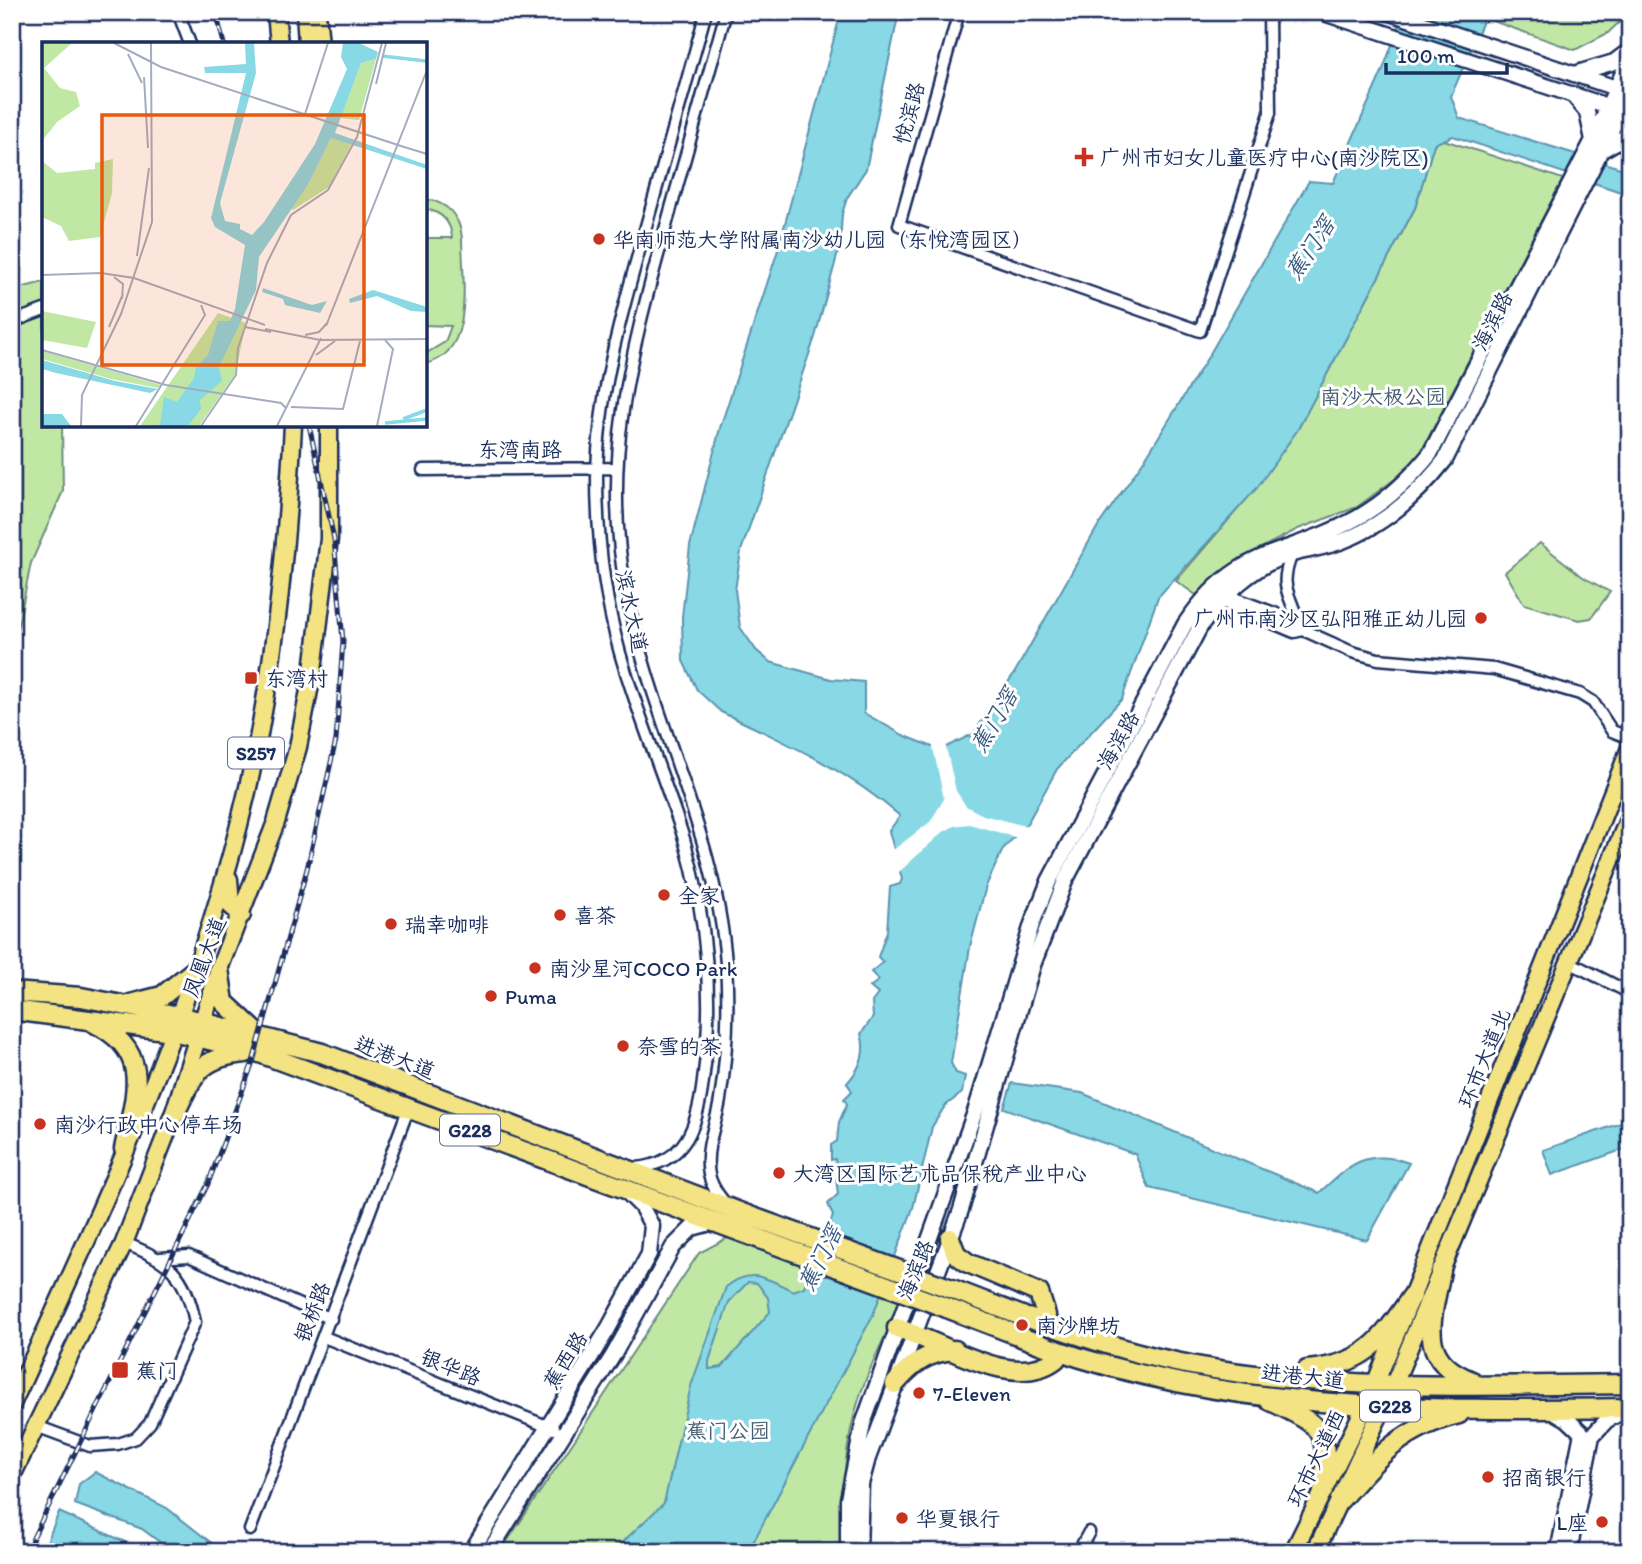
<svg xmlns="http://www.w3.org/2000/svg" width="1642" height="1564" viewBox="0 0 1642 1564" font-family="Itim,'LXGW WenKai TC',sans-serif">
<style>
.green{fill:#c0e8a4;stroke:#6e8c81;stroke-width:2}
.water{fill:#88d8e5;stroke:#5c94af;stroke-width:2;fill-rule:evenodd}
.pier{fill:#fff}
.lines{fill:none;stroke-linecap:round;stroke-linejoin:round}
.highway-tunnel{stroke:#d1d5df;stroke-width:18;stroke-dasharray:18 9;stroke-linecap:butt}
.street-casing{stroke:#1b2f5e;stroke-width:15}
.secondary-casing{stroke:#1b2f5e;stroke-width:19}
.primary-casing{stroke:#1b2f5e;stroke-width:21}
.highway-casing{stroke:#1b2f5e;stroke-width:23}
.street{stroke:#fff;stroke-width:10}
.secondary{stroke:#fff;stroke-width:14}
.primary{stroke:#f4e382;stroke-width:16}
.highway{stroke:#f4e382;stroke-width:18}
.rail-casing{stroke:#1b2f5e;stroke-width:5}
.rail{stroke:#fff;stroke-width:2.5;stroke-dasharray:8;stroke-linecap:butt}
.highway-bridge-casing{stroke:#1b2f5e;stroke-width:23;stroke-linecap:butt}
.highway-bridge{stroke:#f4e382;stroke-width:18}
.poi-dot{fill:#c8321e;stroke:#fff;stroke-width:2.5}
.labels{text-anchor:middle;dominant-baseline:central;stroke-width:6;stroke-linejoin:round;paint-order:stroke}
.shield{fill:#fff;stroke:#5f6d8e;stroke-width:2}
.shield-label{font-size:19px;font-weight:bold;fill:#1b2f5e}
.street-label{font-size:21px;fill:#1b2f5e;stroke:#fff}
.poi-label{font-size:21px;fill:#1b2f5e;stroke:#fff;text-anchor:start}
.park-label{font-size:21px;fill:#445d70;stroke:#fff}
.water-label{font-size:23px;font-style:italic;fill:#365980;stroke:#fff}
.inset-river{fill:none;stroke:#88d8e5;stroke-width:3.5}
.inset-road{fill:none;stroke:#a4acbf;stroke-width:2}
.view{fill:#e8590c;fill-opacity:0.15;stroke:#e8590c;stroke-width:3.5}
.inset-edge{fill:none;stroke:#1b2f5e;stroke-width:3.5}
</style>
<rect width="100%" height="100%" fill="#fff"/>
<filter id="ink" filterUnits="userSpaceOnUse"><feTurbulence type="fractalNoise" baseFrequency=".0143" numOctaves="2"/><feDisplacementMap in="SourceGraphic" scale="14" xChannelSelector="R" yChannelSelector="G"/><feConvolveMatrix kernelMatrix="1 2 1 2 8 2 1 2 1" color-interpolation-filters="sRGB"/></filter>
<g filter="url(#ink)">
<path class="green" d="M1487,12h143l-22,21 -33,17 -91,-32z
M1441,139l122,40 -142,273 -18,21 -46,34 -59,22 -57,29 -45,37 -20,-14 80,-93 42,-59 117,-221 19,-64z
M425,199c22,3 35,17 37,39 0,40 14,116 -37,126v-10l20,-12 6,-16 -26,-1v-87h27c-1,-17 -11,-26 -27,-29z
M44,282v143h18l1,66 -32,72 -19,93v-366z
M1540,543l43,34 27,15 -19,26 -12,2 -55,-16 -19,-32z
M729,1237l172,65c-14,31 -31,62 -41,94 -17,49 -18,105 -19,156h-341l199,-299z"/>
<path class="water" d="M841,12h58l-33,157 -19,29 -5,16 -2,31 -25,92 -74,214 -6,39 5,37 16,23 14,12 61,17 33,3v31l39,22 37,15 33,-16 42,-62 83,-146 47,-67 66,-107 98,-171 24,2 49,-111 22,-60h83l-36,84 8,22 171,53v24l-177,-59 -19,8 -19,64 -117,221 -41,59 -99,109 -36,102 -65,70 -29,53 -25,27 -17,37 -16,61 -19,116 5,10 9,3 -3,17 -17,13 -13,21 -19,81 -40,107 -125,237h-136l52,-49 27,-117 35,-99c25,-20 41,-9 67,4l11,-4 29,-71 -5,-12 10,-10 -2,-15 2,-3 -3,-17 -4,1v-15l6,-4 2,-19 8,-18 -3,-5 8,-8 -5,-8c13,-14 20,-30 14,-49l12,-17 -1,-15 6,-8 -8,-7 9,-7 -8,-8 12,-10 -5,-5 9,-26 3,-44 10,-3 2,-5 -13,-48 11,-15c-54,-47 -115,-74 -179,-104l-24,-22 -14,-29 -1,-44 8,-71 30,-118 58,-178zM748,1282l9,1 11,15 2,14 -48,55 -13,2v-8l20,-59z
M1012,1083l70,10 237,100c30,-28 47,-45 90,-30l-42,77 -218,-52 -14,-34 -131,-46z
M1630,1120v27l-78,28 -9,-25z
M95,1472l72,36 56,44h-50l-31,-23 -67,-25 4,-20z
M59,1512l88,40h-104z"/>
<path class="pier" d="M932,743l8,3 5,-3 11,48 10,15 17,9 46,12 -11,11 -49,-14 -15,2 -12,7 -44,40 -5,-23 37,-28 14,-23z"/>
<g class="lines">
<path class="highway-tunnel" d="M1026,1307l5,3"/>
<defs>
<path id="street" d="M178,12l12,32
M726,12c-20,72 -40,143 -60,214 -35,127 -66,236 -39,370 25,126 90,239 99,368 3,45 1,91 -6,136 -3,21 -14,45 -12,66 0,15 8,27 18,38
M959,12l-60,213 301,106 70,-218 -1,-101
M12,322l32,-12
M423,470l194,-2
M1292,554c-14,34 -2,38 6,68
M1217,600l77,32 9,-2 -5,-8 -77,-29
M1303,630l49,22 26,7 116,10 86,25 13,8 19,29 18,7
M1569,962l61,31
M636,1168c50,-4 62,-44 67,-87 11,-80 4,-164 -19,-242 -20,-63 -46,-123 -64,-186 -16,-57 -23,-117 -23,-176 1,-83 24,-161 46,-240 21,-75 42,-150 63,-225
M160,1258l29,-2 142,63
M324,1337l230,92
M36,1426l54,20 28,-2 18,-6 14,-15 45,-101c-10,-49 -25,-61 -71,-79
M250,1530l159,-423
M1078,1552l11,-20"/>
<path id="secondary" d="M1321,12l295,97
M1388,12l237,79
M1574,74l40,-12 16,-12
M1574,96l13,16 6,28
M1604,149l26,-15
M1550,1409l17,10 15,14 -24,119
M471,1552l137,-223 41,-75 3,-28 -11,-20 -16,-16
M489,1552l125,-198 59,-107 19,-19 22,-6
M848,1552v-53l15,-75 113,-315 56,-185 17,-43 136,-257c54,-80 99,-65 172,-106 29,-16 52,-38 73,-64l163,-314 37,-83
M859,1552l2,-68 7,-26 93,-248 72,-245 32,-84 135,-254c22,-31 54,-63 92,-73 20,-5 39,-7 58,-16 39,-17 69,-45 95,-78l185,-367
M1569,1552l23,-116 15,-16 20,-11"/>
<path id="primary" d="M276,12l3,32
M305,12l2,32
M317,12l3,32
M229,879l2,27 11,9
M12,1404c86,-187 175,-376 226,-575 34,-132 48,-268 55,-404
M12,1476l112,-233 48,-124 47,-150 57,-147 22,-75 15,-77 16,-131v-114
M1293,1552l73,-147 46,-109 218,-548
M1315,1552l79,-168 236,-569"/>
<path id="highway" d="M219,969l5,33 31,29
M12,992l69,5 98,19 143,37 425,162
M131,1004l31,-8 35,-28
M12,1010l161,21 84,21 484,180
M94,1023c60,29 41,73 30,126
M172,1119c21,-41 24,-62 74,-66
M950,1238l6,16 12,9 71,30 7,22
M1441,1271c-9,48 -26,89 31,110
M952,1289l70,27
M947,1308l68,26
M1028,1318c55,19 111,38 168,48 137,25 294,20 434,18
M897,1328c45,14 117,64 159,31
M1021,1337c192,76 406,74 609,71
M1307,1370c58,-5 74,-29 105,-74
M895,1384c17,-20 32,-32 60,-34
M1269,1400c54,27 61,28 54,91
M1340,1500c37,-42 61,-72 119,-86"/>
</defs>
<use href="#street" class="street-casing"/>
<use href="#secondary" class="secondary-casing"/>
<use href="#primary" class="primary-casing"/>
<use href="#highway" class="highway-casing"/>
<use href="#street" class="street"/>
<use href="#secondary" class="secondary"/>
<use href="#primary" class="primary"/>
<use href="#highway" class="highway"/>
<defs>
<path id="rail" d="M216,12l8,32
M26,1552l182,-368 45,-122 54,-193 29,-129 7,-99 -9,-102 -25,-114"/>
</defs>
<use href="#rail" class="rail-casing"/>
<use href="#rail" class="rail"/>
<defs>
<path id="highway-bridge" d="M747,1215l205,74
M741,1232l206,76"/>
</defs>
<use href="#highway-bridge" class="highway-bridge-casing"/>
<use href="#highway-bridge" class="highway-bridge"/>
</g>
</g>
<g class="poi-dot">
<path d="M1080.5 146.5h7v7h7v7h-7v7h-7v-7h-7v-7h7z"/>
<circle cx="599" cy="239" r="7"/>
<circle cx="1481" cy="618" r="7"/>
<rect x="244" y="671" width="14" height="14" rx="3.5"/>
<circle cx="664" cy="895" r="7"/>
<circle cx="560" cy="915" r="7"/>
<circle cx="391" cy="924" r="7"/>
<circle cx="535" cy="968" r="7"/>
<circle cx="491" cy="996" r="7"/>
<circle cx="623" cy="1046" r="7"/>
<circle cx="40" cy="1124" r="7"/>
<circle cx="779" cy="1173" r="7"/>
<circle cx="1022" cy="1325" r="7"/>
<rect x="111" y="1361" width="18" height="18" rx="3.5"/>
<circle cx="919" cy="1393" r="7"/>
<circle cx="1488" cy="1477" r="7"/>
<circle cx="902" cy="1518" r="7"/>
<circle cx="1602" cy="1522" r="7"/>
</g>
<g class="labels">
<g class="shield">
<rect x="228" y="737.5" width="56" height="31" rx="5"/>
<rect x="440" y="1114.5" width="60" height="31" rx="5"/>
<rect x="1360" y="1390.5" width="60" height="31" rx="5"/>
</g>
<g class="shield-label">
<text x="256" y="753">S257</text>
<text x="470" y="1130">G228</text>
<text x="1390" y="1406">G228</text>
</g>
<g class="street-label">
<text transform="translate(909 113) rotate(-75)">悦滨路</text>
<text transform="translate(1492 321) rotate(-63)">海滨路</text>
<text x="520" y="449">东湾南路</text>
<text transform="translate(632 611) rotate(78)">滨水大道</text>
<text transform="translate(1118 740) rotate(-61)">海滨路</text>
<text transform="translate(204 957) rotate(-69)">凤凰大道</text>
<text transform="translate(395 1057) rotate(21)">进港大道</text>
<text transform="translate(1484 1058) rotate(-68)">环市大道北</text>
<text transform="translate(915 1270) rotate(-68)">海滨路</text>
<text transform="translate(312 1312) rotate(-69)">银桥路</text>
<text transform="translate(565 1360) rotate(-58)">蕉西路</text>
<text transform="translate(451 1367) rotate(22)">银华路</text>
<text transform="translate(1303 1376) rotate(6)">进港大道</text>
<text transform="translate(1316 1458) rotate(-64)">环市大道西</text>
</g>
<g class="poi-label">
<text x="1100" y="157">广州市妇女儿童医疗中心(南沙院区)</text>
<text x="613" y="239">华南师范大学附属南沙幼儿园（东悦湾园区）</text>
<text x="1467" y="618" text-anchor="end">广州市南沙区弘阳雅正幼儿园</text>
<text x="265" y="678">东湾村</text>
<text x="678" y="895">全家</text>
<text x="574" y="915">喜茶</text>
<text x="405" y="924">瑞幸咖啡</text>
<text x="549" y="968">南沙星河COCO Park</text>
<text x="505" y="996">Puma</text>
<text x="637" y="1046">奈雪的茶</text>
<text x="54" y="1124">南沙行政中心停车场</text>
<text x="793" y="1173">大湾区国际艺术品保税产业中心</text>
<text x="1036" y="1325">南沙牌坊</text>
<text x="136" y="1370">蕉门</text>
<text x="933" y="1393">7-Eleven</text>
<text x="1502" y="1477">招商银行</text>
<text x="916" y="1518">华夏银行</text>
<text x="1588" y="1522" text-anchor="end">L座</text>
</g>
<g class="park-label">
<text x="1383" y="396">南沙太极公园</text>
<text x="728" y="1430">蕉门公园</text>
</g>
<g class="water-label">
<text transform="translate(1310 248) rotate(-56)">蕉门滘</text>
<text transform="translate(994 720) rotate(-59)">蕉门滘</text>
<text transform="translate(820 1258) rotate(-63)">蕉门滘</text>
</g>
</g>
<g transform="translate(42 42)">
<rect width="385" height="385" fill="#fff"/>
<path d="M0,1h30l-28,25 16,20 16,4 4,14 -23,16 -15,19zM334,17l-17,61 -20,-2 22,-55zM289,96l21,5 -23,44 -36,23 -3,-2 19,-25zM71,117l-1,34 -12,44 -31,4 -8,-15 -19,-9v-56l15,12 38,-4v-6zM0,269l54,11 -9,26 -45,-8zM176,271l28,10 -11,52 -36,51h-59zM0,309l119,34 -3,3 -47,-9 -69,-20z" fill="#c0e8a4"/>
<path d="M203,1h9l2,30 -36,130 5,18 15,3v5l12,6 12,-13 51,-78 32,-75 -6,-12 2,-14h16l19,9 -2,7 -15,4 -26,70 92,32v4l-96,-31 -22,45 -50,74 -3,33 -37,77 3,14 -22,19 1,9 -13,17h-35l7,-1 4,-28 13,5 17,-24 2,-11 12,-12 10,-34h12l5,-12 10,-64 -30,-18 -4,-9 35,-145h-41l-1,-6 42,-3zM221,246l49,17 15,-4 -7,12 -35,-8 -2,-6 -21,-7zM331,248l54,17v5l-16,-1 -34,-15 -27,7 -1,-4zM0,318l73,21 43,8 -8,4 -94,-20 -14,-4zM20,372l9,12h-29v-12z" fill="#88d8e5"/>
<path class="inset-river" d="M340,14l44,5M361,377l24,-9M343,381l42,-4"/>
<path class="inset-road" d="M72,1l47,24 240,79M86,12l14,29M102,35l4,71M334,42l10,-41M263,72l23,-71M359,104l26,8M95,214l12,-88M0,233l59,-2 33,5 131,47M72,235l9,7 -1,15M284,284l101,-256M67,285l14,-33M203,285l26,5M223,287l55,11 107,-1M263,293l14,-3 9,-10M0,308l124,35 115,18 5,5M274,313l19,-14M249,365l52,2 17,-68M39,384l1,-31 39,-81 31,-92 -1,-179M94,384l69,-111 -4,-10M159,384l35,-51 2,-27 29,-85 24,-48 37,-25 29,-53 25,-94M235,384l44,-88M335,384l16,-77 -8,-9"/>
<path class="view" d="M60,73h262v250h-262z"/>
<rect width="385" height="385" class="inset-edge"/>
</g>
<rect width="1642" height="1564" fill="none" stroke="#fff" stroke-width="42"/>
<rect x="21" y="21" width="1600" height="1522" fill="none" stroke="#1b2f5e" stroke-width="2.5" filter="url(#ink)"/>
<path d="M1386 63v10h121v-10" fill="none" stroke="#1b2f5e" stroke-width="3.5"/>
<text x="1397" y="63" font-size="21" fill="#1b2f5e" stroke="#ffffff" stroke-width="5" paint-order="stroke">100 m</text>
</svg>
